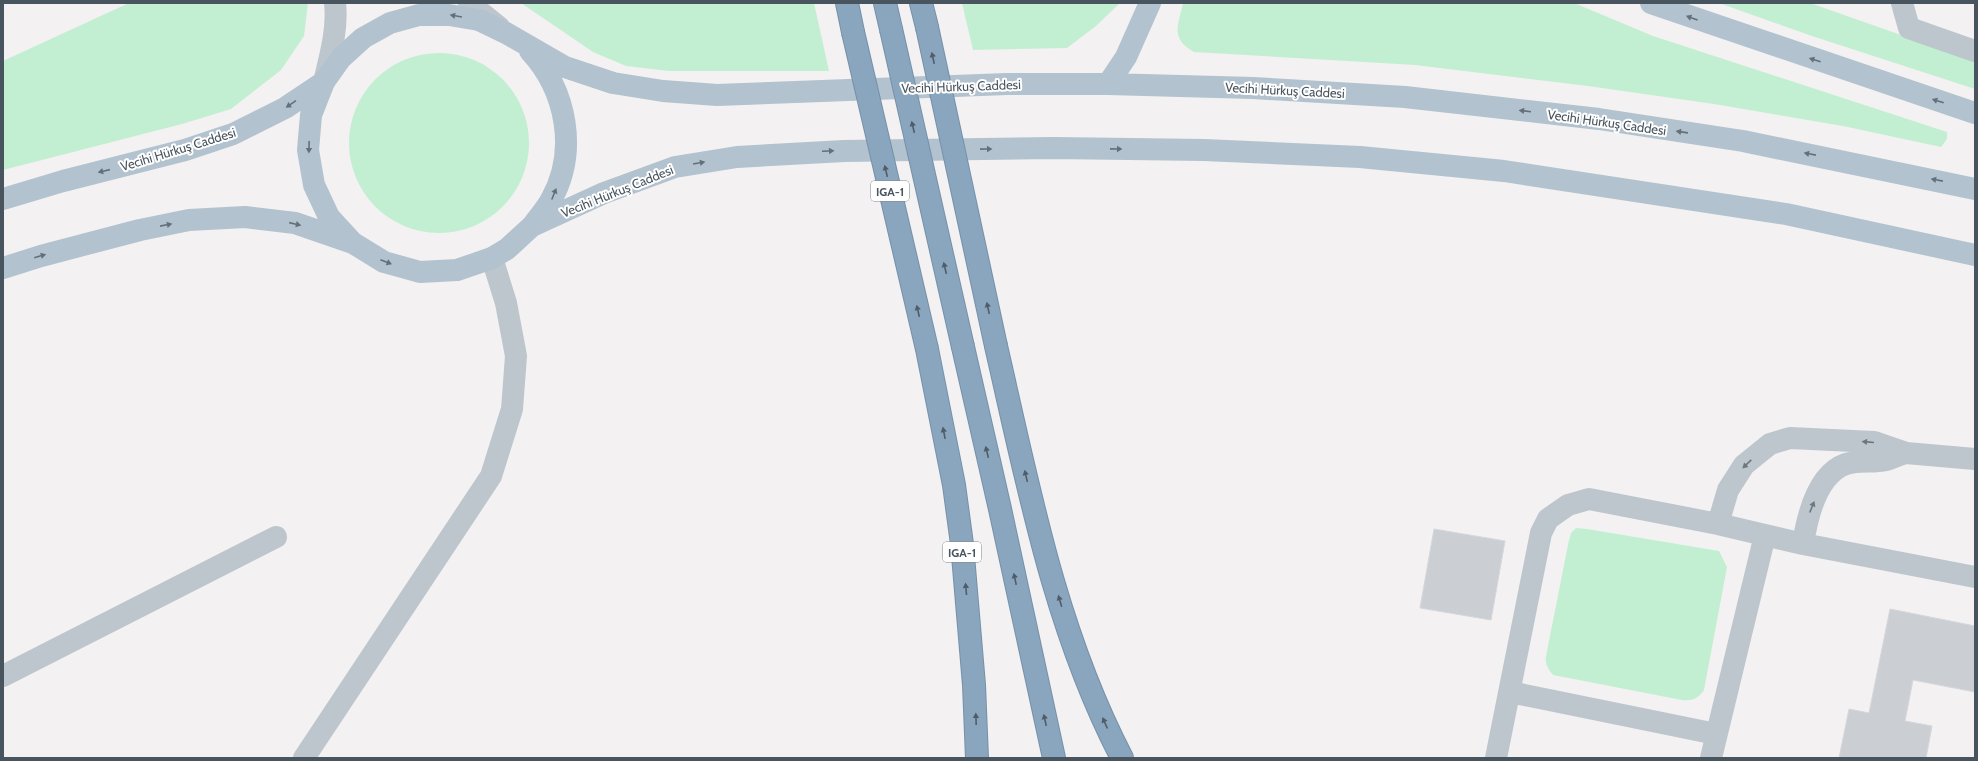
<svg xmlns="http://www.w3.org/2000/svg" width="1978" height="761" viewBox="0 0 1978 761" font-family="Cabin,sans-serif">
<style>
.green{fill:#c2efd1}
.building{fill:#cbced3;stroke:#d5d7dc}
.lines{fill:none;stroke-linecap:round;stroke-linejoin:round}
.highway-casing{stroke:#7591aa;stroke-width:24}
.minor{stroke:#bdc6cd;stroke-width:22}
.major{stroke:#b2c2ce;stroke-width:22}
.highway{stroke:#8aa6be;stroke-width:22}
.highway-bridge-casing{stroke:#7591aa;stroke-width:24;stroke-linecap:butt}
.highway-bridge{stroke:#8aa6be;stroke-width:22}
.oneway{fill:#63707a}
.oneway2{fill:#505d68}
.oneway3{fill:#6c777f}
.labels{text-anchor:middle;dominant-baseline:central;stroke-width:4;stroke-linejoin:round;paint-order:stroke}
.shield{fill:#fff;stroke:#80888e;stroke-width:1}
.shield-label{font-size:12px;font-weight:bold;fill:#49555e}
.street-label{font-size:13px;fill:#49555e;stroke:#fff}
</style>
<rect width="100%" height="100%" fill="#f3f1f1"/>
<path class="green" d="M129,3h179l-4,33 -23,34 -50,39 -49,15 -179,46v-109z
M521,3h293l15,68h-160l-43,-5 -33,-14z
M962,3h158l-24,23 -29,22 -94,2z
M1183,3h391l79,33 294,96v7l-6,8 -98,-21 -129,-22 -126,-18 -173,-21 -221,-13c-24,-14 -16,-25 -11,-49z
M1719,3h91l165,58v28l-163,-53z
M349 143a90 90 0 1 1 180 0a90 90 0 1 1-180 0Z
M1576,528l11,1 132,22 8,16 -23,123c-6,9 -12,11 -22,10l-129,-25c-5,-7 -8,-10 -7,-19l23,-116 2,-7z"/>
<path class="building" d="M1434,529l71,12 -14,79 -71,-12z
M1890,609l85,17v66l-62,-12 -8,41 27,5 -6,32h-87l10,-49 20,4z"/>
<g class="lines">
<defs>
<path id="highway" d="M847,3l6,29
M885,3l6,26
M921,3l6,24
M996,346c32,139 59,284 126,412
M963,347l37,162 54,249
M927,349l27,136 8,59 12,141 3,73"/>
</defs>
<use href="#highway" class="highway-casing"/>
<path class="minor" d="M469,3l30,24
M1902,3l7,25 66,23
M324,82c6,-25 14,-53 11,-79
M1718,524l10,-34 16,-25 26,-21 20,-6 84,4 32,11 69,6
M1803,544c4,-26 14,-70 43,-80 13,-4 27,-1 40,-4 6,-2 13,-5 20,-7
M3,676l273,-139
M1510,692l206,42
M304,758l187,-282 21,-67 4,-53 -10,-53 -14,-45
M1496,758l45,-225 7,-14 20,-14 21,-6 129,25 85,20 172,33
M1711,758l54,-223"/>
<path class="major" d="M1651,3l324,110
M530,51c37,40 48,101 21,149 -5,9 -12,17 -18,25
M324,82l-13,33 -3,35 6,35 15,32 23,25
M1108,84l18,-27 24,-54
M3,199l60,-18 122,-31 48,-16 52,-26 39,-26 17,-24 22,-20 27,-15 29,-8h30l30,5 27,13 59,34 48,16 50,8 54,4 290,-11h101l145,4 152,9 194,22 144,22 232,48
M3,268l38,-12 99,-26 49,-10 56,-3 50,6 58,20 31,19 36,10 37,-2 35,-12 15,-9 25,-23 72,-33 71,-26 62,-10 107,-6 210,-3 150,2 156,7 144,14 282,43 189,41"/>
<use href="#highway" class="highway"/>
<defs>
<path id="highway-bridge" d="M927,27l69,319
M891,29l72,318
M853,32l74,317"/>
</defs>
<use href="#highway-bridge" class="highway-bridge-casing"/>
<use href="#highway-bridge" class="highway-bridge"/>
</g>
<defs><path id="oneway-solid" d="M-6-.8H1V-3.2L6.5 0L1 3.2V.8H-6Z"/></defs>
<g class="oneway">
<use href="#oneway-solid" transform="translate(456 16) rotate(-170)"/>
<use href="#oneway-solid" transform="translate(1692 18) rotate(-160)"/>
<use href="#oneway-solid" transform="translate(1815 60) rotate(-162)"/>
<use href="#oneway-solid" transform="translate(1938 101) rotate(-162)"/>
<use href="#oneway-solid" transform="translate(291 104) rotate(146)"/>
<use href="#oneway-solid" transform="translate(1525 111) rotate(-173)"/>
<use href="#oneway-solid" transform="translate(1682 132) rotate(-172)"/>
<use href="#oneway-solid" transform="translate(309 147) rotate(91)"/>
<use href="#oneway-solid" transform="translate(986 149) rotate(-1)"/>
<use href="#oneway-solid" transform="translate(1116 149) rotate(1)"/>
<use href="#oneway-solid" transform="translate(828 151) rotate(-3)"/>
<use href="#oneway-solid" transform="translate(1810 154) rotate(-169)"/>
<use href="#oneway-solid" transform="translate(699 163) rotate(-10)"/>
<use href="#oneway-solid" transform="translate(104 171) rotate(167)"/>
<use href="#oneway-solid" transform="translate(1937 180) rotate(-169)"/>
<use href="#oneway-solid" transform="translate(554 194) rotate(-68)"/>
<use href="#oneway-solid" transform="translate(295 224) rotate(13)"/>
<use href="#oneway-solid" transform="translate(166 225) rotate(-11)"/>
<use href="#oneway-solid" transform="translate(40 256) rotate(-16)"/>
<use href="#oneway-solid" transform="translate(386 262) rotate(21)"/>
</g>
<g class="oneway2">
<use href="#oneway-solid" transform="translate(933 58) rotate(-102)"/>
<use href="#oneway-solid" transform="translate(913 127) rotate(-103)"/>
<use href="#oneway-solid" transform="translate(886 171) rotate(-103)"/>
<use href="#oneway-solid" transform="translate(945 268) rotate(-103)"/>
<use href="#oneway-solid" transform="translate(988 308) rotate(-102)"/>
<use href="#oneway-solid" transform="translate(918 311) rotate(-103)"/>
<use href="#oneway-solid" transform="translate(944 433) rotate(-101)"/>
<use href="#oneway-solid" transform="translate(987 452) rotate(-103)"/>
<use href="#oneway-solid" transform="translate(1026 476) rotate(-103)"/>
<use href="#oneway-solid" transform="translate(1015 579) rotate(-102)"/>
<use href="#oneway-solid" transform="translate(966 589) rotate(-95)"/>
<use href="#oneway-solid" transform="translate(1060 601) rotate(-106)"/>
<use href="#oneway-solid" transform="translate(976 719) rotate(-92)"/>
<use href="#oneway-solid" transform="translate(1045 720) rotate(-102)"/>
<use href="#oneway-solid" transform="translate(1105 723) rotate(-114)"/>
</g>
<g class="oneway3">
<use href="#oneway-solid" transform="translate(1868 442) rotate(-175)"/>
<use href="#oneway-solid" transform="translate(1747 464) rotate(136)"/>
<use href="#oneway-solid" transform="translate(1812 507) rotate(-68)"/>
</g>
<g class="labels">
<g class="shield">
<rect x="871" y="181" width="38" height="20" rx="3"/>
<rect x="943" y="542" width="38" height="20" rx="3"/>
</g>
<g class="shield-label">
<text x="890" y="191">IGA-1</text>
<text x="962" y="552">IGA-1</text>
</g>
<g class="street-label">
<text transform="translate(961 86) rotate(-2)">Vecihi Hürkuş Caddesi</text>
<text transform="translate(1285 90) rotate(3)">Vecihi Hürkuş Caddesi</text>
<text transform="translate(1607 122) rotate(8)">Vecihi Hürkuş Caddesi</text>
<text transform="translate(178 149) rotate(-17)">Vecihi Hürkuş Caddesi</text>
<text transform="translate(617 191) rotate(-22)">Vecihi Hürkuş Caddesi</text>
</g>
</g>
<rect width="1978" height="761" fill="none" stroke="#49555e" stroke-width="8"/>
</svg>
